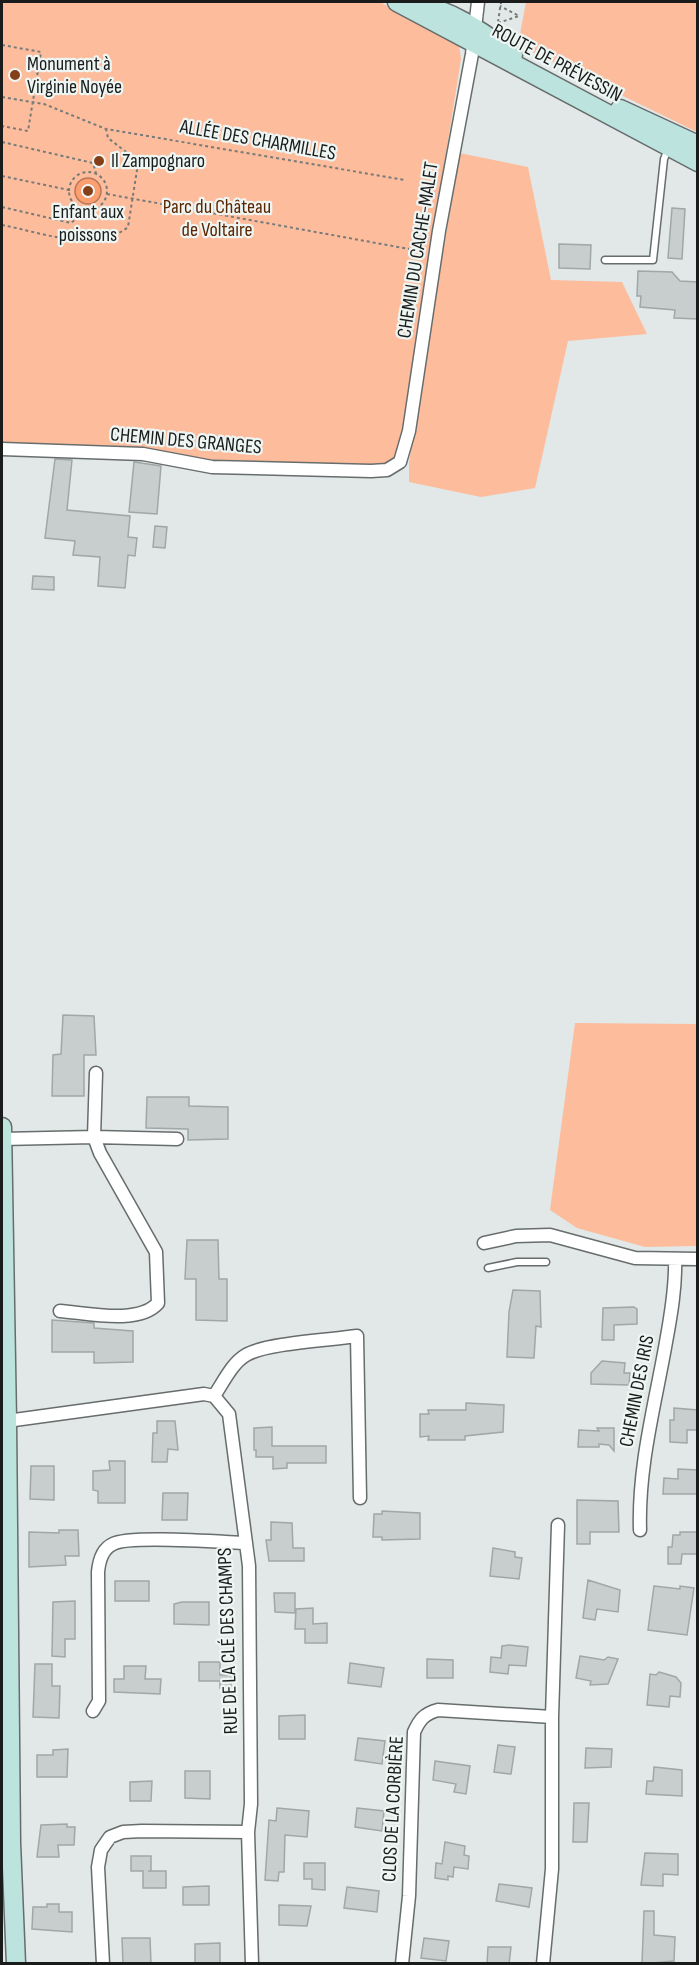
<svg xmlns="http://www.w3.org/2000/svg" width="699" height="1965" viewBox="0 0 699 1965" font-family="'Sofia Sans Condensed',sans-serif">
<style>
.green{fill:#fdbc9c}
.water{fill:#fb9e70;stroke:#b87757;stroke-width:1.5}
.building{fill:#c7cecd;stroke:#a0a7a6;stroke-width:1.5}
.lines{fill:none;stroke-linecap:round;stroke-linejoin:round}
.lane-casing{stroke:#676d6c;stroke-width:9}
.street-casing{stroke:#676d6c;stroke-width:15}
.secondary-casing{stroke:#676d6c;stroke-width:21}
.path{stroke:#767b7a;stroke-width:2;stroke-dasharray:3 3;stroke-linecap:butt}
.lane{stroke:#fff;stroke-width:6}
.street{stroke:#fff;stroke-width:12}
.secondary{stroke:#bde3df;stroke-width:18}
.poi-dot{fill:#864019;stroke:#eef6f4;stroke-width:2}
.labels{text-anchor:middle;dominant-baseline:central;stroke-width:4.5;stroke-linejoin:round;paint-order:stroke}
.street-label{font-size:20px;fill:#1a1c1c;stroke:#eef6f4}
.poi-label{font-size:20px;fill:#1a1c1c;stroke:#eef6f4;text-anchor:start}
.park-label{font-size:20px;fill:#5c2400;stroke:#eef6f4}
</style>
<rect width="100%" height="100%" fill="#e1e8e7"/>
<path class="green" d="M2,2h378l79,43 2,14 -62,391 -8,11 -8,4 -168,-5 -84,-13 -129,-4z
M526,2h171v130l-179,-87z
M459,153l69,14 23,113 71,2 25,52 -79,7 -33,147 -54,9 -72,-15v-19z
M575,1023l122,1v222l-52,1 -68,-19 -27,-18z"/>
<path class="water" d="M75 191a13 13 0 1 1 26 0a13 13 0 1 1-26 0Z"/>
<path class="building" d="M672,208l13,1 -3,50 -14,-1z
M559,244l32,1 -1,24 -31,-1z
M638,271l34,1 8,9 18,1v37l-24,-1 1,-8 -35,-3 1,-11h-4z
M55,459l17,1 -5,50 63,6 -2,21 9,1 -2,18 -7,-1 -3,33 -27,-2 2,-29 -27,-2 2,-14 -30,-3z
M134,462l27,4 -4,48 -28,-2z
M155,526l12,1 -2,21 -12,-1z
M33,576l21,1v13l-22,-1z
M63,1015l31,1 2,39h-12v41h-32l1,-41 8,-1z
M147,1097h42v9l39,1v32l-40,1v-11l-42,-1z
M187,1240h31l1,39h8v42l-31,-1v-41h-11z
M513,1290l27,1 1,36 -5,-1 -2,32 -27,-1 2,-45z
M634,1307l3,2v15l-23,1v15h-12l1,-32z
M52,1320l42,3v5l39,3v31l-39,1v-11h-42z
M602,1361l23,2 -1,10h6l-1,12 -38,-1v-11z
M466,1403l38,2 -1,27 -38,4v4h-37l1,-4 -9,1v-23h9l-1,-4h38z
M674,1408l24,2v20h-11v13l-17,-1v-22h4z
M157,1421h18l3,29 -10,-1 -1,13h-15l1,-29h4z
M272,1427v19h54v17h-39v5l-14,1v-12h-17v-7h-2v-22z
M597,1428h17v23l-5,-6 -10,-1v3h-21l1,-17 20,1z
M109,1461h16v42h-27v-12l-5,-1v-19l17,-1z
M31,1466h23v34l-24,-1z
M678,1469l20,1 -1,24h-34l1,-16 14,1z
M163,1493h25l-1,27h-25z
M577,1500l41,1 1,31h-29v12h-13z
M382,1511l38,2v26l-38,1v-3h-9l1,-23h8z
M271,1522l21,1 1,25h11v13h-35l-3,-21h5z
M59,1530h19l1,26h-14l1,9 -37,2v-35l30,1z
M680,1532h18v22h-16l-1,10h-13v-17h4l1,-12h7z
M493,1548l22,4v5l7,1 -3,21 -29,-3z
M588,1580l32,10 -2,22 -21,-3 -2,11 -12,-2z
M115,1581h34v20h-34z
M654,1586l26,3v-3l14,2 -7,47 -39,-5z
M274,1593h21v20l-20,-1z
M75,1601v38h-10v18l-13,-1 1,-54z
M182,1602h27v23l-35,-1v-20z
M313,1608v16l14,-1v20h-22v-14h-10l1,-20z
M509,1645l19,2 -2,19 -17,-1 -1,9 -18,-2 1,-15 10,1 1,-12z
M580,1656l24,4 4,-3 10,2 -10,25 -18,1 1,-4 -15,-3z
M427,1659l26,1v18h-26z
M199,1662h21v13h11v13h-11v-7h-21z
M350,1663l34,5 -3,19 -33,-4z
M35,1664h17v22h8l-1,32 -26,-1z
M124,1666h22l-1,13h16l-1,15 -46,-2v-13h10z
M659,1672l17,5 5,6 -1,14 -10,-1 -1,11 -22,-2 3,-31 6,1z
M305,1715v24h-26v-23z
M358,1738l27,3 -3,23 -27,-4z
M498,1745l17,2 -4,27 -17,-2z
M586,1748l26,1 -1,18 -26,1z
M68,1749l-1,28h-30v-22h16v-5z
M435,1761l35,5 -4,28 -12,-2 2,-8 -23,-4z
M654,1767l28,3v26l-36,-2 1,-13h6z
M185,1771h25v28l-25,-1z
M152,1781l-1,20h-21v-19z
M574,1803h15l-2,39h-14z
M277,1808l32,3 -2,26 -22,-2 -1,37h-5l-1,9 -13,-1 4,-60 7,1z
M357,1808l27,3 -2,20 -27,-4z
M67,1824v3h8l-1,18h-16l1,12h-22l4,-32z
M445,1842l20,4 -1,9 5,1 -1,13 -14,-2 -1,10 -5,-1v4l-13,-2 1,-15 6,1z
M645,1853l33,1v21l-15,-1v12l-22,-1z
M131,1856h20v15h-3h18v17h-23v-17h-12z
M304,1863h21v27l-13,-1v-10h-8z
M499,1884l33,4 -3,19 -33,-6z
M209,1886v19h-26v-18z
M347,1887l32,4 -2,21 -33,-4z
M47,1904h12v8h13v20l-40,-3 1,-22h14z
M279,1905l32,1 -4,20 -28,-1z
M644,1911h10v24l21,2 -1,24 -32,3z
M122,1938h28l1,26h-28z
M424,1938l25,3 -3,20 -25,-3z
M220,1943v21h-25v-20z
M488,1947h23l-2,17h-22z"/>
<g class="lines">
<defs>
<path id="lane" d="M605,260h48l11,-101 5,-12
M488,1268l29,-6h29"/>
<path id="street" d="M2,449l141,5 69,13 159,4 16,-1 13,-8 9,-31 30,-200 33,-177 6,-52
M96,1073l-2,64 83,2
M2,1139l92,-2 6,16 56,99 2,51c-19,22 -71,10 -98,8
M484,1243l32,-7 34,-1 85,23 63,1
M214,1396c9,-13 18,-33 32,-41 20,-12 85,-15 111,-19l3,162
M7,1421l197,-27 10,2 15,18 20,152 2,238 -3,28 -106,-1 -19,1 -13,5 -9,13 -3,17 5,97
M640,1530c-2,-64 15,-125 26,-188 5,-27 10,-56 9,-83
M93,1711l6,-10 -1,-129c1,-11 4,-23 15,-28 16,-9 108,-2 132,-1
M248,1832l4,132
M402,1964l7,-68 5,-164c6,-13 10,-18 24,-22l114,7
M543,1964l9,-95v-152l6,-192"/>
<path id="secondary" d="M397,2l301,160
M412,2c39,8 70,29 101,53
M620,109l78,36
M2,1127l5,294 4,422 5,121"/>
</defs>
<use href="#lane" class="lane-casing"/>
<use href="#street" class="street-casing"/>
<use href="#secondary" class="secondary-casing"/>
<path class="path" d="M498,22l3,-20
M498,23l21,-7 -19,-10
M2,33v1
M2,45l39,7 -13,79 -26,-5
M2,97l42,7 62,25 299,51
M2,142l91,21 3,10
M69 191a19 19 0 1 1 38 0a19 19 0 1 1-38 0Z
M2,176l67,14
M107,194l302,55
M2,207l69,16 14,-12
M2,225c38,7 93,29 126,2l9,-57 -3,-12 -26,-20 -2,-9"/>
<use href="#lane" class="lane"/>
<use href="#street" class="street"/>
<use href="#secondary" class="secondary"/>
</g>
<g class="poi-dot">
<circle cx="15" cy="75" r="6"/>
<circle cx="99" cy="161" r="6"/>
<circle cx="88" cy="191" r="6"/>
</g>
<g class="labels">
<g class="street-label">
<text transform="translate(557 63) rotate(28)">ROUTE DE PRÉVESSIN</text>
<text transform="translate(258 140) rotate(10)">ALLÉE DES CHARMILLES</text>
<text transform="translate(418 250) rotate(-81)">CHEMIN DU CACHE-MALET</text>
<text transform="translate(186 441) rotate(5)">CHEMIN DES GRANGES</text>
<text transform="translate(637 1391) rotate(-79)">CHEMIN DES IRIS</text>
<text transform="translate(228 1641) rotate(-92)">RUE DE LA CLÉ DES CHAMPS</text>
<text transform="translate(393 1809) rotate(-87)">CLOS DE LA CORBIÈRE</text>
</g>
<g class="poi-label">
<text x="27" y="64">Monument à<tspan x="27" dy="23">Virginie Noyée</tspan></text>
<text x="111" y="161">Il Zampognaro</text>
<text x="88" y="212" text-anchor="middle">Enfant aux<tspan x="88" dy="23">poissons</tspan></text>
</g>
<g class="park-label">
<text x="217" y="207">Parc du Château<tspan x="217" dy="23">de Voltaire</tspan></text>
</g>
</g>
<rect width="699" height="1965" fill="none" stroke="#1a1c1c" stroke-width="6"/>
</svg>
